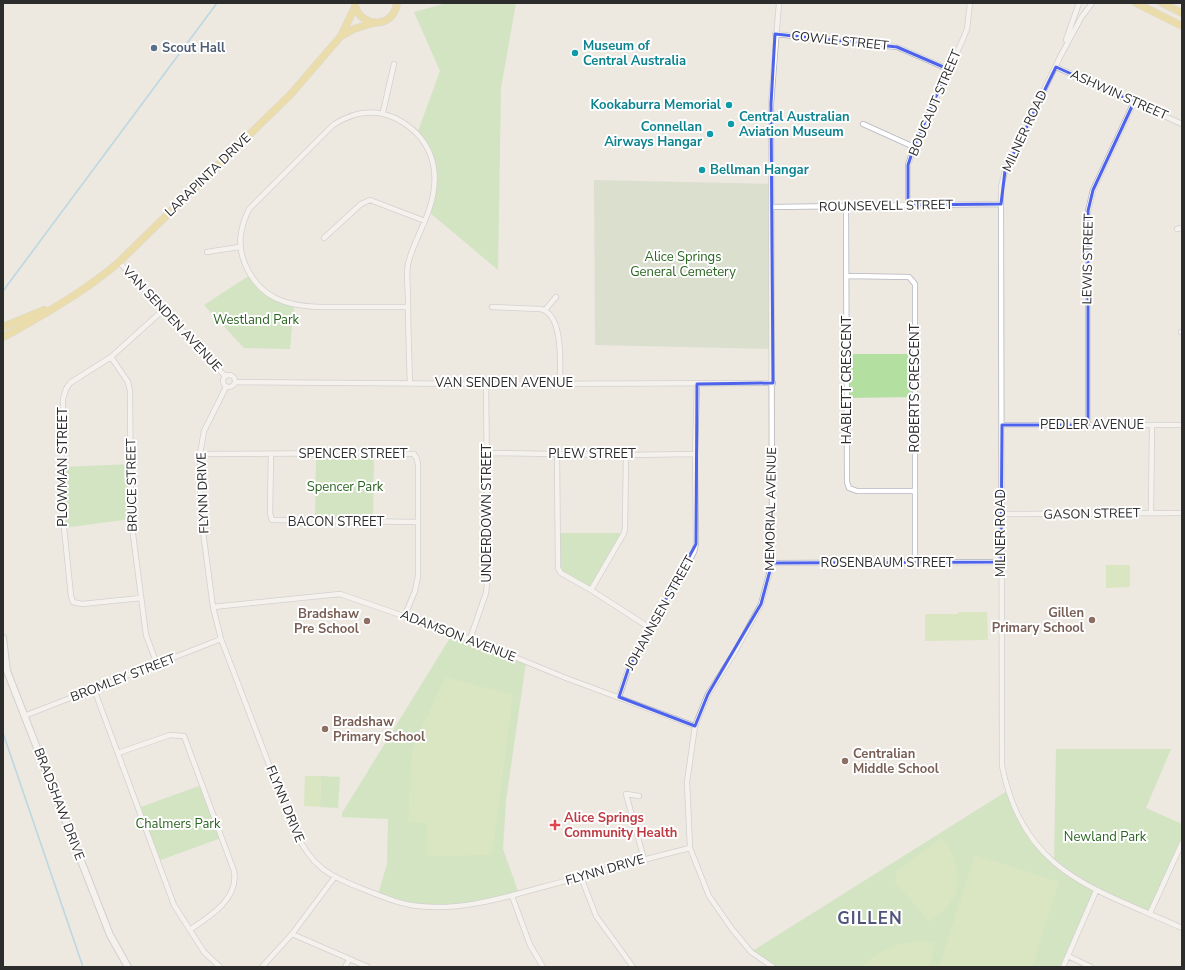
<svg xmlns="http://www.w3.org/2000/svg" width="1185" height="970" viewBox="0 0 1185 970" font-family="'Nunito Sans',sans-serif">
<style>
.green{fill:#b3dfa1}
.cemetery{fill:#c5d5b9}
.pitch{fill:#c3e59e}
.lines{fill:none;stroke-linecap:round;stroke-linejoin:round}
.stream{stroke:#7cc4e6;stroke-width:1.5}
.street-casing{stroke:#b3b5be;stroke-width:6}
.secondary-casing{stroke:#b3b5be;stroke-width:8}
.primary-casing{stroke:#c8c8c8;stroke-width:8}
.street{stroke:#fff;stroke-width:4.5}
.secondary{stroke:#fff;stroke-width:6}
.primary{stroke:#e6d06c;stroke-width:7}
.marked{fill:none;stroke:#4e63ec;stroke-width:3;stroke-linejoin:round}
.service-dot{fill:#5c6f8a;stroke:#fff;stroke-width:1.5}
.culture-dot{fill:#0f9aa8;stroke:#fff;stroke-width:1.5}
.education-dot{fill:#8d6e63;stroke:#fff;stroke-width:1.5}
.health-dot{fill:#e0444e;stroke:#fff;stroke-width:1.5}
.labels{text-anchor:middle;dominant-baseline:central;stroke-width:4;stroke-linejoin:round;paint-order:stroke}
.street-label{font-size:13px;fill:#2c2c2c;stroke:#fff}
.culture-label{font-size:13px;font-weight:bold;fill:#0d838f;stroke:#fff;text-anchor:start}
.service-label{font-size:13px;font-weight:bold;fill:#4e5e75;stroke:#fff;text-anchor:start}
.park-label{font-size:13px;fill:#2b6521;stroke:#fff}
.education-label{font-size:13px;font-weight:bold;fill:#785e54;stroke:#fff;text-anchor:end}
.health-label{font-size:13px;font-weight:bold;fill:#be3a42;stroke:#fff;text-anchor:start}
.district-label{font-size:17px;font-weight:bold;letter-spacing:1px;fill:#50557a;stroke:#fff}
</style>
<rect width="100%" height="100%" fill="#ede8e0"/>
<path class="green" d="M447,3h69l-15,85 -3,182 -69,-58 5,-17 -3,-41 -14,-20 23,-63 -26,-59z
M250,275l19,20 25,10 -4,44 -46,-1 -40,-43z
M845,354h69v43l-67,1z
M316,453h58l-1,69h-58z
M132,464l-1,55 -68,9 -1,-61z
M557,533h67l-33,57 -30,-17 -3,-5z
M453,633l73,29 -20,139 -3,48 16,45 -37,9 -64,3 -40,-11 9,-31 1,-45 -46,-2v-4z
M1056,749h115l-25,59 36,16v19l-32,70 -54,-22 -33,76h-290l-22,-15 256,-161 15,35 32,36z
M321,776l19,1 -2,31 -18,-1z
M202,785l19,53 -63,23 -20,-53z"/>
<path class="cemetery" d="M594,180l178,4 -1,165 -176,-4z"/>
<path class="pitch" d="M1106,565h24v22l-24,1z
M958,612h29l1,28 -63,1v-27h33z
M445,677l68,18 -21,160 -66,1 1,-33 -19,-1 4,-72z
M305,776h16l-1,31 -16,-1z
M941,838c7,5 9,11 12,18 11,30 2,49 -24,66l-34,-40 2,-11z
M975,855l84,27 -27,85h-93z
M921,941l14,2 -6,24h-67c15,-17 36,-24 59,-26z"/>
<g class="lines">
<path class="stream" d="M3,291l214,-288
M3,733l80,234"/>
<defs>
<path id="street" d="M1092,3l-11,15 -21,39 -55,114 -4,16 1,579c22,108 92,122 180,162
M775,34l122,13 51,22
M1066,40l13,-37
M1056,67l126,57
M383,112l11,-48
M863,124l51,23
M908,205v-40l6,-18 49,-108 4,-10 3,-26
M846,206l1,276 2,6 8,3h58
M772,207l229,-3
M1177,229l5,-1
M324,238l37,-34 9,-4 55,21
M207,252l32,-5
M119,262l106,114
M847,276l62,1 6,7v279
M408,307c-21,0 -43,0 -64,0 -41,0 -80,2 -99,-43 -8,-19 -5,-36 4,-55l84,-84c20,-13 40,-17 62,-7 38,19 47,54 34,92 -6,18 -17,36 -21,54 -2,10 0,23 0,34 0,28 1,56 2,85
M492,307l48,2c24,4 20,56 20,74
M545,310l11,-13
M1181,332h1
M111,357l17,25 2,9 1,128 15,116 11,29
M223 381a6 6 0 1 1 12 0a6 6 0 1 1-12 0Z
M235,382l251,2 287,-1
M226,387l-22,44 -4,23v55l13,98 8,32 73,191c18,36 32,45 69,59 18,7 36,15 55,17 43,5 84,-8 125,-19 49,-13 98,-27 147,-39
M1002,425h180
M1088,425v-214l5,-21 41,-88
M488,453l138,2 69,-1
M200,454l174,-1 40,1 3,5 1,6v111l-3,15 -10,24
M271,454l-1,59 2,7 146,2
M557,454l1,114 3,5 30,17 59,38
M1151,513l1,-88
M1001,514l181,-1
M772,563l229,-1
M591,590l33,-57 1,-5 1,-73
M141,598l-59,6 -9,-2 -2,-6 -10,-98 2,-99 3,-10 4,-6 41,-26 51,-46
M213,607l127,-13 130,45 96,39 129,48
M470,639l16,-46 2,-19 -2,-190
M94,689l80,216 30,47 16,15
M619,697l10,-30 65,-115 2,-8 -1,-90 2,-70
M24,716l197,-77
M118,753l52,-18 14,1 50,135c5,27 -23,45 -43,58
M639,796l-13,-2 18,65
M581,877l15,39 37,51
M512,896l18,49 13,22
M1150,913l32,-70
M292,934l76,33
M1068,956l23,11
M262,967l30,-33 42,-56
M345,967l4,-7
M773,967l-22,-15 -19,-23 -23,-33 -19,-48 -3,-66 8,-56 13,-32 28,-44 25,-46 11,-41 -1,-459 8,-101
M1063,967l33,-76"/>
<path id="secondary" d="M3,638l4,33 103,264 18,32"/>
<path id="primary" d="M1136,3l46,23
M1162,3l20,10
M355,6c7,23 39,22 42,-3
M341,36l13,-7 19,-6
M3,327l41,-17
M3,337c15,-7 28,-16 43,-24 26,-16 50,-31 73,-51l172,-168 50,-58 14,-29"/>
</defs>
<use href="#street" class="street-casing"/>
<use href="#secondary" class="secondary-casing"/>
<use href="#primary" class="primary-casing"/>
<use href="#street" class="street"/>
<use href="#secondary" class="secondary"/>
<use href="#primary" class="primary"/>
</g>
<path d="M0 0H1185V970H0ZM775,34l122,13 51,22 -34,78 -6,18v40l93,-1 4,-33 51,-104 78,35 -41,88 -5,21v214h-86l-1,137 -229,1 -11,41 -53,90 -13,32 -76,-29 10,-30 67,-123 1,-160 76,-1 -2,-279z" fill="#ede8e0" fill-opacity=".55" fill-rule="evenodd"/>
<path class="marked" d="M775,34l122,13 51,22 -34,78 -6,18v40l93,-1 4,-33 51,-104 78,35 -41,88 -5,21v214h-86l-1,137 -229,1 -11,41 -53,90 -13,32 -76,-29 10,-30 67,-123 1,-160 76,-1 -2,-279z"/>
<circle class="service-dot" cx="154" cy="48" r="4"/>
<g class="culture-dot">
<circle cx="575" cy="53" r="4"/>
<circle cx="729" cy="105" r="4"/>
<circle cx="731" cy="124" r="4"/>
<circle cx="710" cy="134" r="4"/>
<circle cx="702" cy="170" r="4"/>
</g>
<g class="education-dot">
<circle cx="1092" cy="620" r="4"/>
<circle cx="367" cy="621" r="4"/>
<circle cx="325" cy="729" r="4"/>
<circle cx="845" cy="761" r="4"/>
</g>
<path class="health-dot" d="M553 819h4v4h4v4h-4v4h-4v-4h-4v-4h4z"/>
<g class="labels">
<g class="street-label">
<text transform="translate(840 41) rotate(6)">COWLE STREET</text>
<text transform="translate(1119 95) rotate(24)">ASHWIN STREET</text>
<text transform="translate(935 103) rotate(-67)">BOUCAUT STREET</text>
<text transform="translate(1025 131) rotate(-65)">MILNER ROAD</text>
<text transform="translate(208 175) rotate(-44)">LARAPINTA DRIVE</text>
<text transform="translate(886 206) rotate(-1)">ROUNSEVELL STREET</text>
<text transform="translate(1088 259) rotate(-89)">LEWIS STREET</text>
<text transform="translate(172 319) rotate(47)">VAN SENDEN AVENUE</text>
<text transform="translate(847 380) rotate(-90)">HABLETT CRESCENT</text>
<text x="504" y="383">VAN SENDEN AVENUE</text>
<text transform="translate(915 388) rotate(-90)">ROBERTS CRESCENT</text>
<text x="1092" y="425">PEDLER AVENUE</text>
<text x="353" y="454">SPENCER STREET</text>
<text x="592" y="454">PLEW STREET</text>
<text transform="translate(63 467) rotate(-90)">PLOWMAN STREET</text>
<text transform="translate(132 485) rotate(-91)">BRUCE STREET</text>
<text transform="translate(203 493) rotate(-92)">FLYNN DRIVE</text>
<text transform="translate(771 509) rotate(-89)">MEMORIAL AVENUE</text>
<text transform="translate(487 513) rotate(-90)">UNDERDOWN STREET</text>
<text transform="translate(1092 514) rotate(-1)">GASON STREET</text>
<text x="336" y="522">BACON STREET</text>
<text transform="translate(1001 533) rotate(-90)">MILNER ROAD</text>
<text x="887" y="563">ROSENBAUM STREET</text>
<text transform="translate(660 613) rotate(-61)">JOHANNSEN STREET</text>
<text transform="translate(458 636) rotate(21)">ADAMSON AVENUE</text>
<text transform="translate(123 678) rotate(-21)">BROMLEY STREET</text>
<text transform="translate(59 804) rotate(69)">BRADSHAW DRIVE</text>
<text transform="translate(285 804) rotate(68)">FLYNN DRIVE</text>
<text transform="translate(605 870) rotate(-16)">FLYNN DRIVE</text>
</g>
<g class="culture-label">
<text x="583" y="46">Museum of<tspan x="583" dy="15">Central Australia</tspan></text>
<text x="721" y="105" text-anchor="end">Kookaburra Memorial</text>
<text x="739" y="117">Central Australian<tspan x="739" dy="15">Aviation Museum</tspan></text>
<text x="702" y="127" text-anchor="end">Connellan<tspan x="702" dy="15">Airways Hangar</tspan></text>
<text x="710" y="170">Bellman Hangar</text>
</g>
<g class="service-label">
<text x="162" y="48">Scout Hall</text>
</g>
<g class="park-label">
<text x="683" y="257">Alice Springs<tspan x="683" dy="15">General Cemetery</tspan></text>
<text x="256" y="320">Westland Park</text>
<text x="345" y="487">Spencer Park</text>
<text x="178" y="824">Chalmers Park</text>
<text x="1105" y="837">Newland Park</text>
</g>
<g class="education-label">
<text x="1084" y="613">Gillen<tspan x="1084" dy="15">Primary School</tspan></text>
<text x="359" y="614">Bradshaw<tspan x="359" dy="15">Pre School</tspan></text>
<text x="333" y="722" text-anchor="start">Bradshaw<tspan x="333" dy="15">Primary School</tspan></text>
<text x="853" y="754" text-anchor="start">Centralian<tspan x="853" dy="15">Middle School</tspan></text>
</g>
<g class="health-label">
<text x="564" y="818">Alice Springs<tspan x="564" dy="15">Community Health</tspan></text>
</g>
<g class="district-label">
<text x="870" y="918">GILLEN</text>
</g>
</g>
<rect width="1185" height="970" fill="none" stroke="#2c2c2c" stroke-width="8"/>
</svg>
